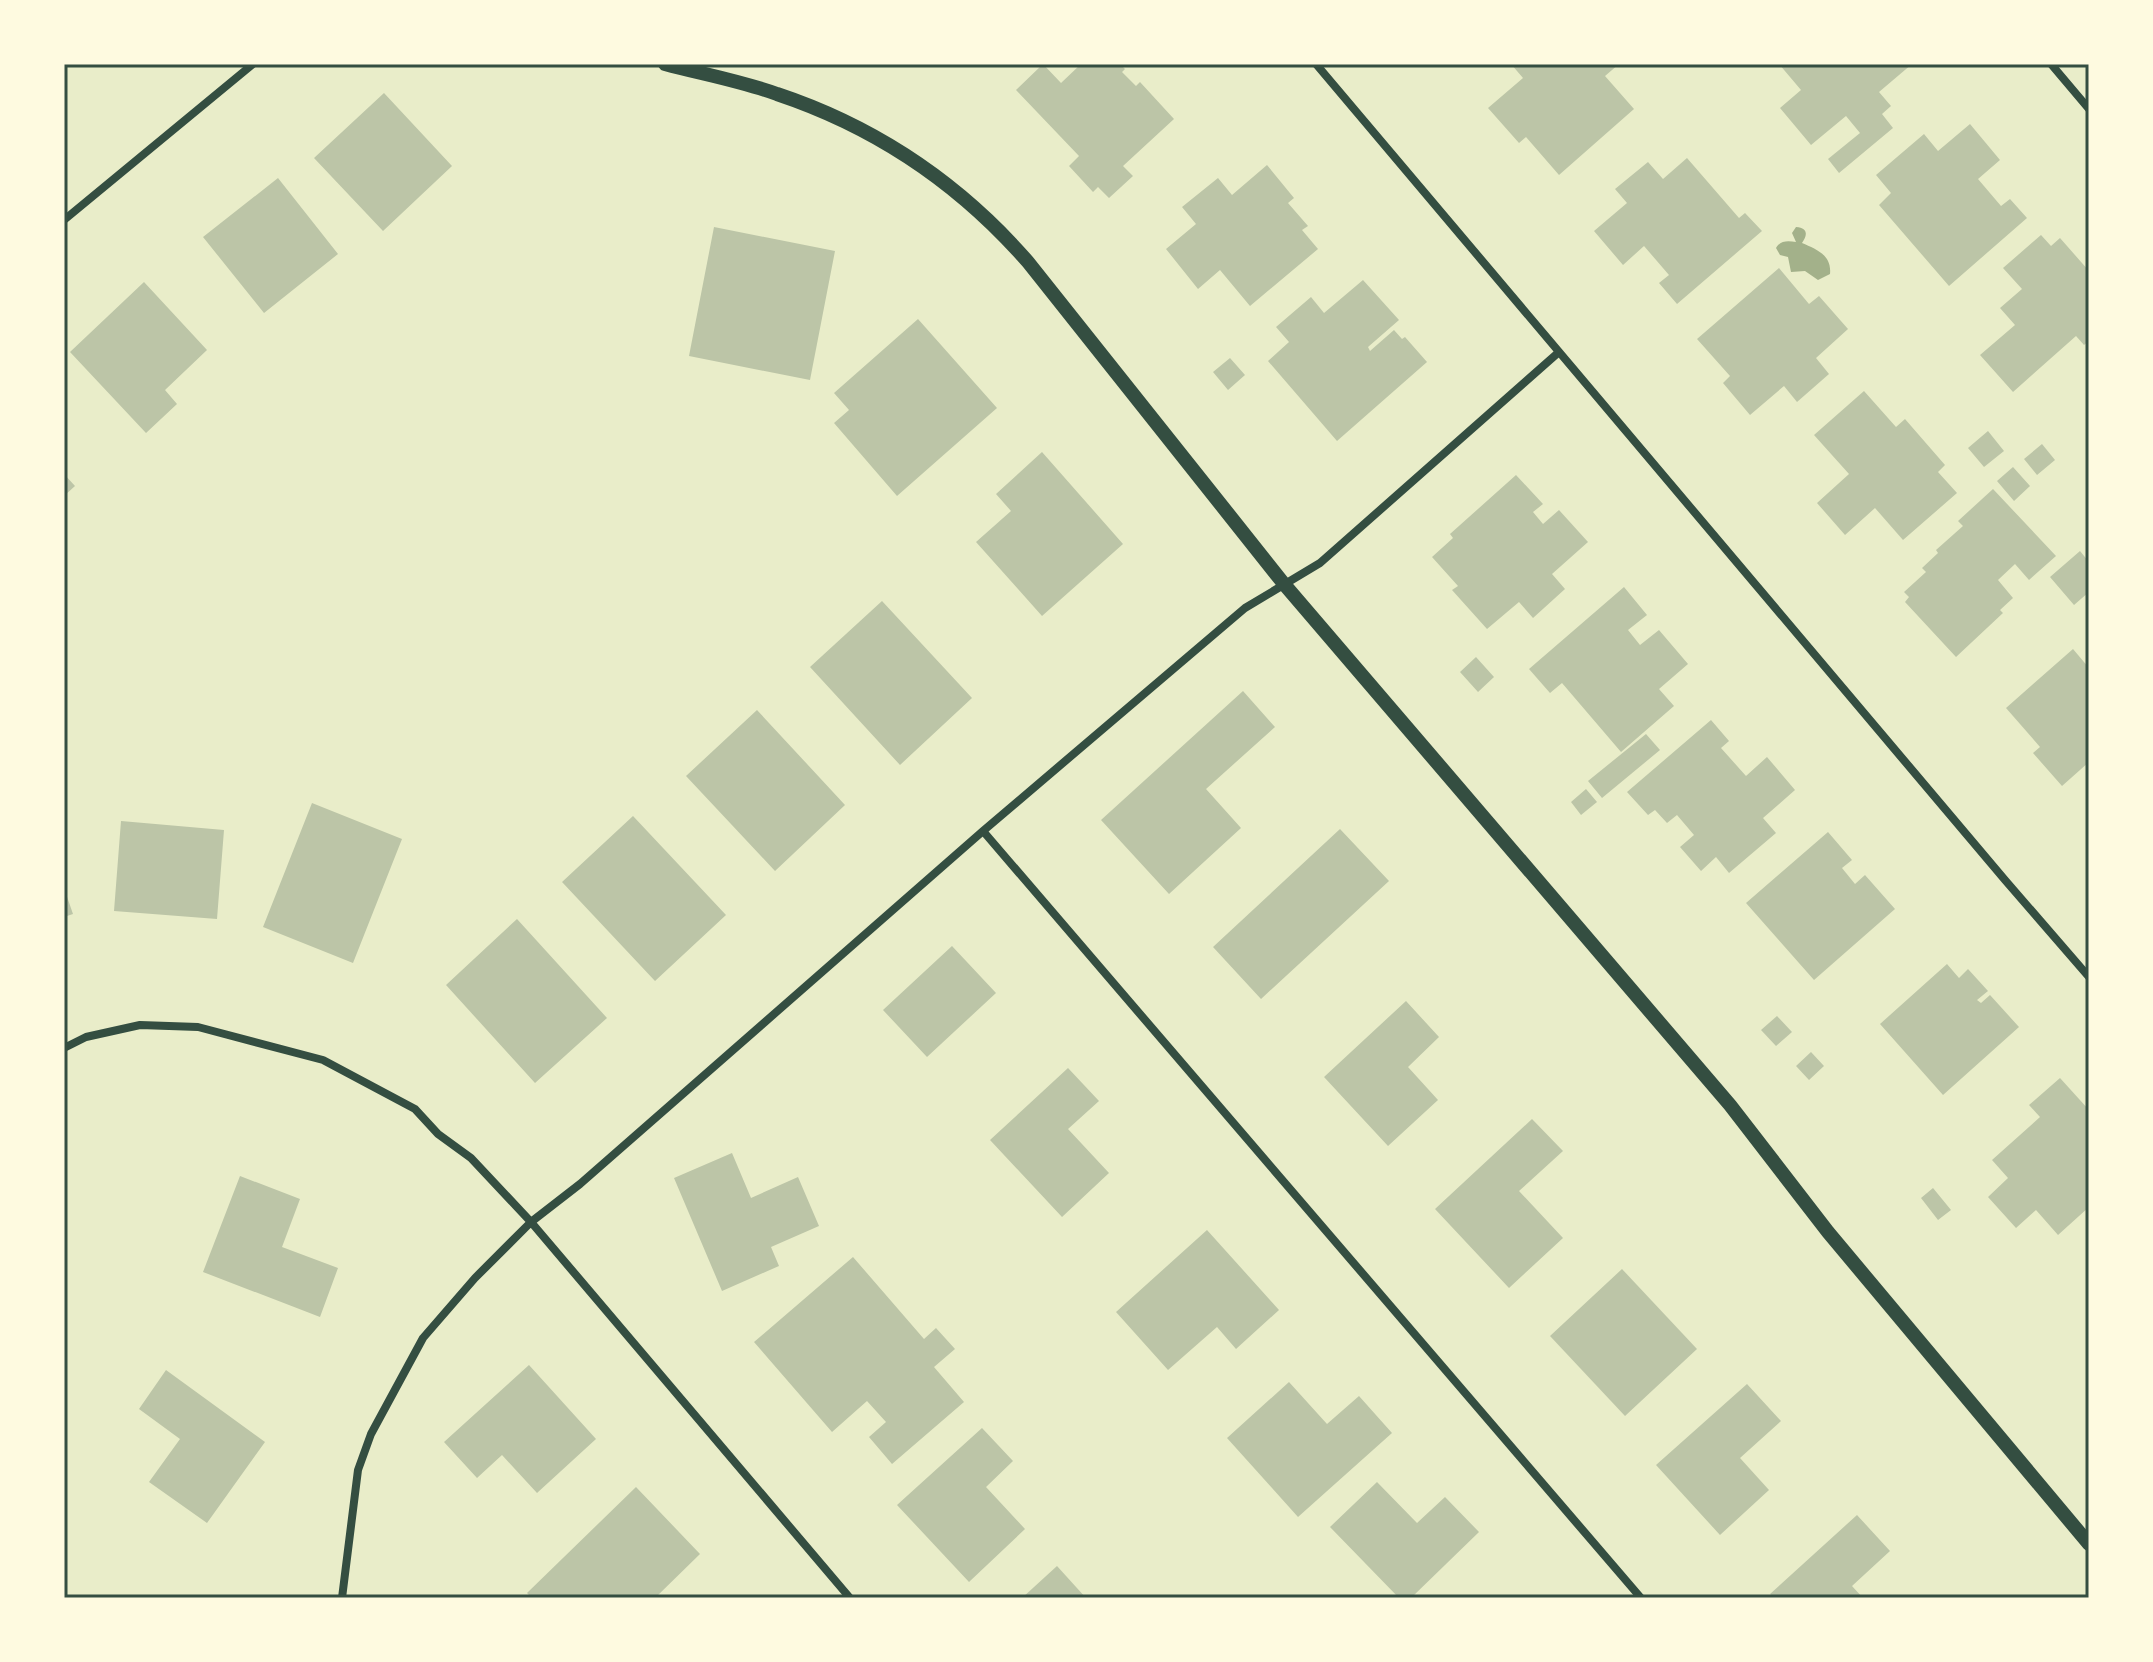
<svg xmlns="http://www.w3.org/2000/svg" width="2153" height="1662" viewBox="0 0 2153 1662" font-family="'Fira Sans Condensed',sans-serif">
<style>
.water{fill:#a3b18a}
.building{fill:#bcc5a7}
.lines{fill:none;stroke-linecap:round;stroke-linejoin:round}
.minor{stroke:#344e41;stroke-width:8}
.tertiary{stroke:#344e41;stroke-width:14}
.neatline{fill:none;stroke:#344e41;stroke-width:3}
</style>
<rect width="100%" height="100%" fill="#e9edc9"/>
<path class="water" d="M1796,227c13,1 11,9 6,16 14,6 30,12 28,31l-12,6 -13,-9 -14,1 -3,-15 -8,-2 -4,-7c5,-8 12,-7 20,-6l-4,-9z"/>
<path class="building" d="M1043,64l18,19 20,-19h39l5,5 -3,3 14,14 4,-4 34,37 -51,47 10,10 -24,22 -11,-11 -5,5 -24,-26 10,-10 -63,-66z
M1511,64h108l-14,12 29,33 -75,66 -33,-38 -7,6 -31,-35 35,-30z
M1779,64h133l-33,28 12,14 -9,8 11,14 -54,45 -11,-14 32,-26 -14,-17 -35,29 -31,-37 21,-18z
M384,93l68,73 -69,65 -69,-73z
M1970,124l30,36 -22,19 23,27 9,-7 17,19 -78,68 -70,-81 12,-12 -15,-18 48,-41 14,17z
M1687,158l52,60 6,-5 17,18 -85,73 -18,-21 10,-8 -25,-29 -21,19 -29,-34 33,-28 -12,-14 33,-27 15,17z
M1267,165l27,33 -6,5 20,23 -6,4 16,19 -68,57 -30,-36 -22,19 -32,-40 30,-25 -14,-17 36,-29 14,17z
M278,178l60,76 -74,59 -61,-76z
M714,227l121,24 -25,129 -121,-24z
M2041,235l10,11 9,-8 29,33 -2,5 2,3v62l-5,4 -8,-9 -63,56 -33,-37 35,-30 -15,-17 22,-19 -19,-21z
M1779,268l30,36 10,-8 29,33 -32,29 13,16 -32,28 -13,-16 -34,29 -27,-32 7,-7 -33,-37z
M1363,280l36,40 -31,27 2,4 24,-21 8,9 3,-2 22,25 -90,79 -69,-80 21,-19 -13,-15 35,-30 13,16z
M144,282l63,68 -42,40 12,14 -31,29 -76,-81z
M918,319l79,89 -100,88 -63,-73 15,-13 -15,-17z
M1230,358l15,17 -17,15 -15,-18z
M1864,391l32,36 9,-8 40,46 -7,7 19,21 -54,47 -28,-32 -30,27 -28,-32 32,-29 -35,-39z
M1988,431l16,20 -20,16 -16,-19z
M2042,444l13,16 -18,15 -13,-16z
M1042,452l81,92 -81,72 -66,-74 35,-31 -15,-17z
M2013,467l17,19 -16,15 -17,-20z
M64,474l11,12 -11,10z
M1516,475l27,29 -10,8 10,12 16,-14 29,32 -36,32 13,15 -32,29 -14,-16 -32,27 -35,-39 6,-4 -26,-29 21,-19 -3,-4z
M1993,489l63,67 -27,24 -14,-16 -17,16 15,18 -13,12 3,3 -47,44 -51,-55 4,-5 -5,-5 22,-20 -4,-4 16,-15 -2,-3 27,-24 -5,-5z
M2080,551l9,11v30l-15,13 -24,-28z
M1624,587l23,28 -19,15 12,15 19,-15 29,34 -29,25 15,17 -53,46 -59,-69 -12,10 -21,-24z
M882,601l90,97 -72,67 -90,-98z
M2073,649l16,19v94l-27,24 -29,-33 7,-6 -34,-39z
M1476,657l18,20 -16,15 -18,-20z
M1243,691l32,36 -69,62 35,39 -72,66 -68,-74z
M757,710l88,95 -70,66 -89,-95z
M1711,720l18,21 -8,7 25,28 21,-19 28,33 -32,28 13,15 -47,40 -13,-16 -15,14 -21,-24 14,-12 -17,-20 -10,8 -12,-13 -7,5 -21,-23z
M1646,734l14,16 -58,48 -14,-17z
M1586,789l11,13 -16,13 -10,-13z
M312,803l90,36 -49,124 -90,-36z
M633,816l93,99 -71,66 -93,-99z
M121,821l103,9 -7,89 -103,-8z
M1340,829l49,52 -128,118 -48,-52z
M1828,832l24,28 -10,8 13,16 10,-9 30,34 -81,71 -68,-77z
M64,888l9,26 -9,3z
M517,919l90,99 -72,65 -89,-98z
M952,946l44,47 -69,64 -44,-47z
M1947,964l12,14 9,-9 20,22 -11,9 4,3 9,-8 29,32 -76,68 -63,-71z
M1406,1001l33,36 -31,30 30,33 -50,46 -64,-69z
M1777,1016l15,16 -16,14 -15,-16z
M1811,1052l13,14 -15,14 -13,-14z
M1068,1068l31,33 -31,28 41,44 -47,44 -72,-77z
M2060,1078l29,32v97l-31,28 -22,-25 -20,18 -28,-31 20,-19 -16,-18 48,-43 -11,-12z
M1532,1119l31,32 -44,40 44,47 -54,50 -74,-79z
M732,1153l19,45 47,-21 21,49 -48,21 8,19 -57,25 -48,-113z
M240,1176l60,23 -18,48 56,21 -18,49 -117,-45z
M1933,1188l18,22 -13,10 -17,-22z
M1207,1230l72,80 -43,39 -19,-22 -49,43 -52,-58z
M853,1257l71,82 12,-11 19,21 -21,18 30,35 -72,62 -23,-27 17,-15 -19,-21 -35,31 -78,-90z
M1622,1269l75,80 -72,67 -75,-80z
M529,1365l67,74 -59,54 -35,-38 -25,23 -33,-36z
M166,1370l99,72 -58,81 -58,-41 31,-43 -41,-30z
M1289,1382l38,42 32,-28 33,37 -94,84 -71,-79z
M1747,1384l34,37 -41,37 29,32 -49,45 -64,-70z
M982,1428l31,33 -27,26 39,42 -56,53 -72,-77z
M1377,1482l40,41 28,-26 34,35 -68,66h-12l-69,-71z
M636,1487l64,67 -45,44h-123l-5,-5z
M1857,1515l33,36 -38,35 11,12h-89l-4,-4z
M1057,1566l29,32h-64z"/>
<g class="lines">
<path class="minor" d="M1316,64l689,816 84,97
M2051,64l38,45
M64,220l189,-156
M983,831l658,767
M64,1048l22,-11 54,-12 58,2 125,33 92,49 23,25 33,24 60,64 319,376
M342,1598l16,-128 13,-36 52,-96 52,-60 56,-56 49,-38 403,-353 262,-223 75,-45 239,-211"/>
<path class="tertiary" d="M665,64c37,10 76,17 112,30 99,33 183,90 251,168l256,322 446,521 98,127 261,312"/>
</g>
<rect width="2153" height="1662" fill="none" stroke="#fefae0" stroke-width="132"/>
<rect x="66" y="66" width="2021" height="1530" class="neatline"/>
</svg>
